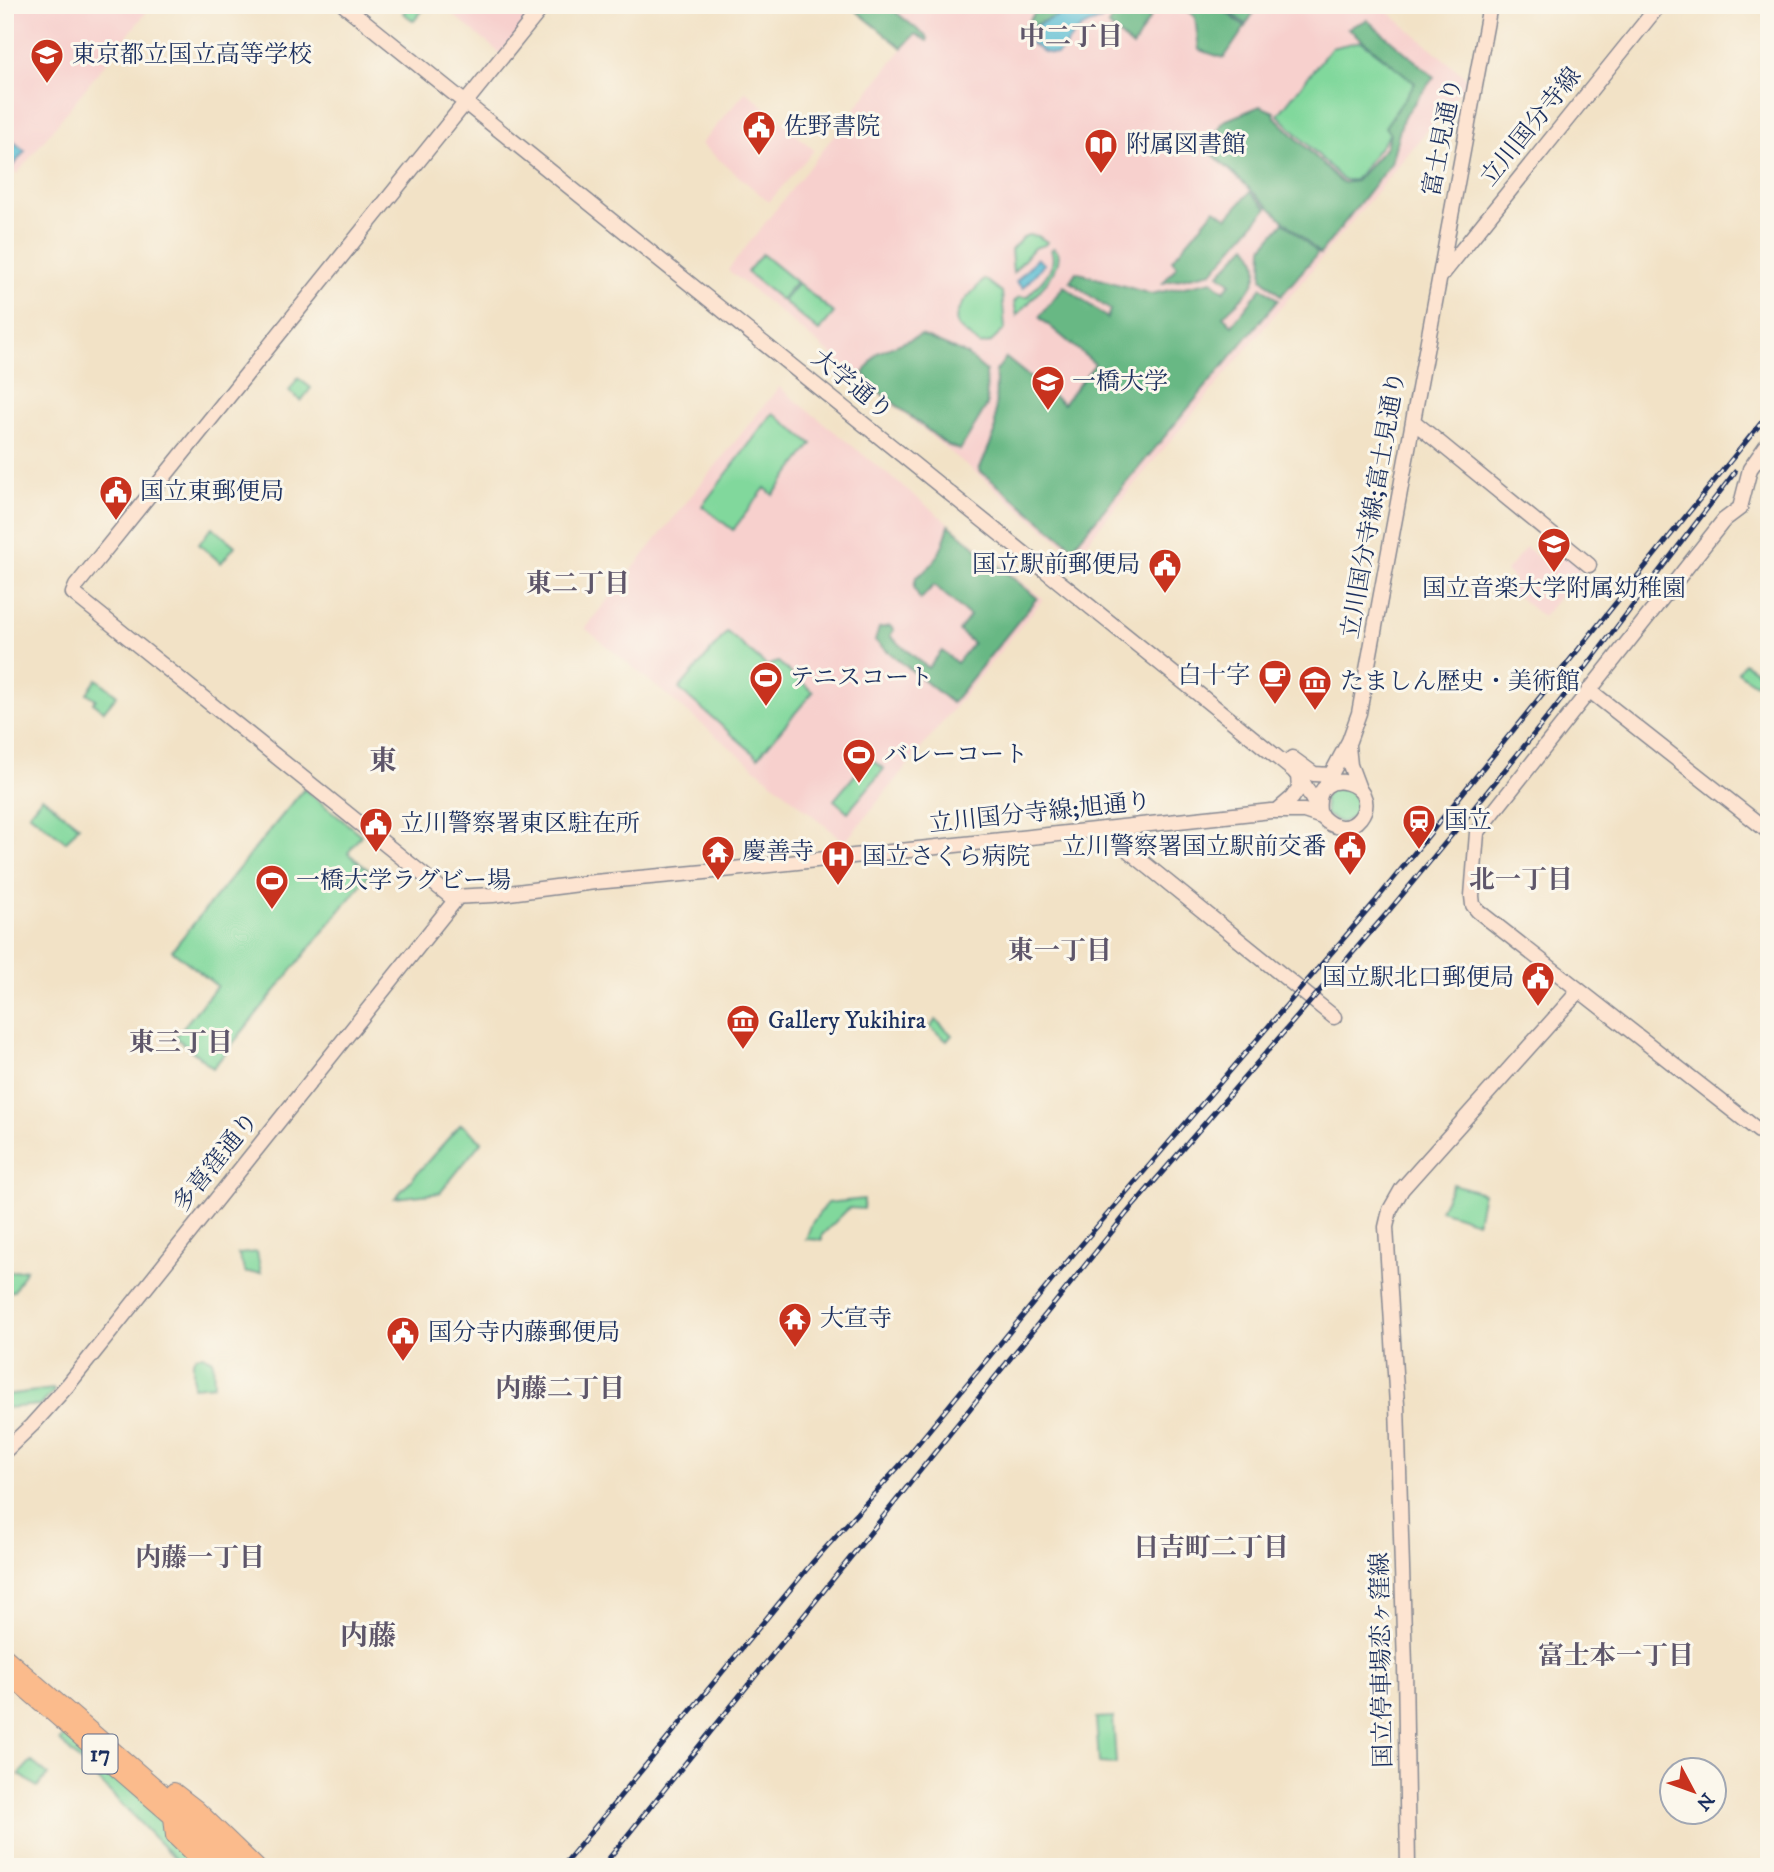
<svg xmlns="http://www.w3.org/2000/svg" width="1774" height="1872" viewBox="0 0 1774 1872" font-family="'IM FELL DW Pica','Noto Serif JP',serif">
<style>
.built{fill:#f7d0cd}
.green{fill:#81d89c;stroke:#4e847d;stroke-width:2}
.forest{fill:#68b884;stroke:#427471;stroke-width:2}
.water{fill:#54bbd2;stroke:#387598;stroke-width:2}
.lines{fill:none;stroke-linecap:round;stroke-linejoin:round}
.secondary-casing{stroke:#868892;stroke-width:17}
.primary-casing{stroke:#868892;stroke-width:18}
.secondary{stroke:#fde4d1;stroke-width:14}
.primary{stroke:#fbbb8c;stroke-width:16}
.rail-casing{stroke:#1b2f5e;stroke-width:5}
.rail{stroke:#fbf7ec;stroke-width:2.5;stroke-dasharray:8;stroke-linecap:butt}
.labels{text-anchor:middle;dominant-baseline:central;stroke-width:6;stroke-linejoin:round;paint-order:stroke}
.shield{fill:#fbf7ec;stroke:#5e6b89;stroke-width:2}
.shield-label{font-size:23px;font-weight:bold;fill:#1b2f5e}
.poi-label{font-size:24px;fill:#1b2f5e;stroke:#fbf7ec;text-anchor:start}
.street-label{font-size:24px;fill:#1b2f5e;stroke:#fbf7ec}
.neighbourhood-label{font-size:26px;font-weight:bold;fill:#5e566a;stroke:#fbf7ec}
.quarter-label{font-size:28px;font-weight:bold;fill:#5e566a;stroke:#fbf7ec}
</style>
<rect width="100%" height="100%" fill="#fbf7ec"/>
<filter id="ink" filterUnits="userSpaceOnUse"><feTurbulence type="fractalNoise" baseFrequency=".0143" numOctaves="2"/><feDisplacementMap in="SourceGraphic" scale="14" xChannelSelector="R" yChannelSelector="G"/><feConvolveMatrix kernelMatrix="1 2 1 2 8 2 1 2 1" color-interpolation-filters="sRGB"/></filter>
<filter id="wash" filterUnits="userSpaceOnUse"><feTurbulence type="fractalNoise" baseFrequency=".00686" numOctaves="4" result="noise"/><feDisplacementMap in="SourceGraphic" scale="28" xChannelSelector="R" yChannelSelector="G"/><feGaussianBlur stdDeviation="1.57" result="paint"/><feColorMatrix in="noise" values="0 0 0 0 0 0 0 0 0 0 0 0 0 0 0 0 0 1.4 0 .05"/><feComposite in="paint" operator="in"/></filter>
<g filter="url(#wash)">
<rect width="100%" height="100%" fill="#f2e2c6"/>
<path class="built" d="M5,5h147l-135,169 -12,-10z
M441,5h99l-39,49z
M849,5h531l89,75 -393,475 -348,-285 174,-221z
M746,91l68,59 -45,52 -68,-58z
M779,387l264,212 -198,243 -260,-214z
M1555,544l26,21 1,4 -39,48 -36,-29 7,-9 -8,-8 20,-24 15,13z"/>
<path class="green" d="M409,5h18l-13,16 -11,-8z
M1361,41l63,47 -69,92h-12l-65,-65 53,-67z
M1028,235l10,1 9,6 -2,3 -11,3 -21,25 -2,-23 12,-13z
M1054,248l4,4c6,18 -30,50 -41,64l-3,-14 5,-5h8c12,-14 32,-28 24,-47z
M762,254l34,28 -15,18 -34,-28z
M985,279l17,13 3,37 -15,14 -10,2c-6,-6 -17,-12 -22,-19 -9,-15 18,-37 27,-47z
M798,283l36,30 -15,18 -36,-30z
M298,378l13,10 -10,13 -12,-10z
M773,413l39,31 -39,51 -8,-7 -32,42 -31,-24z
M212,527l23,19 -14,17 -22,-19z
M727,632l40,34 11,-4 35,30 -55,65 -79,-68z
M1744,663l18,12 -7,9 -17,-12z
M97,679l20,16 -13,16 -11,-8 3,-4 -9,-6z
M869,758l15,11 -36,43 -14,-12z
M1348,787l12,12 -4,17 -15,7 -15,-8 -2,-17 7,-9z
M304,789l57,46 -13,18 23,19 -158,196 -38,-31 42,-51 -45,-36z
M42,797l37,29 -13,16 -37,-29z
M936,1020l16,15 -5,6 -17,-14z
M461,1124l21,17 -42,52 -45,5z
M1453,1184l30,9 -6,29 -37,-12z
M864,1199v10l-15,-1 -27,27v5l-16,-1 6,-16 15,-20z
M257,1252l4,21h-15l-8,-19z
M26,1269l-12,22 -9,1v-19z
M203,1355l10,5 1,25 -21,2v-27l3,-4z
M53,1389l1,2 -13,14 -36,3v-13z
M1113,1717l3,47 -17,-1 -3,-45z
M69,1732l111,101 10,17 -8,16 -122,-125z
M31,1761l17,14 -11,12 -18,-13z"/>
<path class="forest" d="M849,5h38l41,33 -1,3 -12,-7 -13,14z
M1046,5h11l10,7c-11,8 -23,5 -36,16l-2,11 -3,-14 10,-14 6,1 -6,-4z
M1121,5h17l-22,14 25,-14 8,3 8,-3 4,6 -9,3 -19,33 -25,-22z
M1180,5h37l28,22 -21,31 -25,-8 -4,-33z
M1221,5h37l-12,20z
M1367,20l67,57 -31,41 -12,45 -71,91 -114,-106 18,-27 36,-15 14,6 1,5 67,66 14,-2 29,-33 5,-14 -5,-7 30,-44 -67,-55z
M1250,192l17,16 -55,64 -49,11 14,-17 -5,-6 43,-51 12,9z
M1284,222l34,31 -37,43 -19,-18 1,-31z
M1247,245c26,31 -3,50 -24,71l9,9 30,-38 16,13 -205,247 -94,-77 16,-37 1,-62 10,-13 57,46 32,-40 -56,-47 25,-31 43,32 3,-8 -40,-29 6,-9 75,22 61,-13 12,10 7,-8 -12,-9z
M921,335l45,19 20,17 1,34 -27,45 -13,-5 -75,-59 -8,-13 13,-20z
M949,525l88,73 -85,105 -77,-62 4,-13 11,-2 4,4 -4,6 38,32 14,-17 15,12 16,-20 -14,-12 11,-15 -36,-31 -14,15 -6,-13 2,-10c21,-11 27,-30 33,-52z"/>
<path class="water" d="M1076,5l39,1c-15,21 -17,11 -34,22 -9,7 -15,19 -24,27l-13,-3 -14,-9 3,-15c14,-10 29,-11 43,-23z
M5,135l20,16 -12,15 -8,-7z
M1037,258l7,6 -21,24 -7,-6z"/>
</g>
<g filter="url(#ink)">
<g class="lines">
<defs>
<path id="secondary" d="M344,5l950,766 9,11 19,35c10,11 27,15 38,1 25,-34 -47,-58 -41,-7
M544,5l-468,581 -3,7 378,304 42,-2 102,-13 110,-10 566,-61h33l18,6
M1441,276l218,-271
M1413,421l176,144
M1769,442l-19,27 -10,39 -16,12 -247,313 -5,63 1,9 5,6 281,220 10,2
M1589,690l180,142
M1348,746l2,19 9,24
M1292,758l22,16 17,1
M1327,782l22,-41 10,-28 131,-708
M1278,810l14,-12 7,-10 -1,-12
M1126,827l3,24 205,166
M5,1451l27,-26 36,-40 389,-487
M1408,1867l-3,-201 -8,-261 -11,-178 4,-17 12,-21 177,-198"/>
<path id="primary" d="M5,1656l159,138 77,73
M5,1672l167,145 52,50
M174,1791l22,17 61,59
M172,1817l2,19 32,31"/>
</defs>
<use href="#secondary" class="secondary-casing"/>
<use href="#primary" class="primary-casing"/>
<use href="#secondary" class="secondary"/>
<use href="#primary" class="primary"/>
<defs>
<path id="rail" d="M562,1867l250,-304 90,-100 174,-212 298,-348 395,-490
M602,1867l525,-654 261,-301 77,-93 86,-106 184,-241"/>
</defs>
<use href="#rail" class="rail-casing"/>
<use href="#rail" class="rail"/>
</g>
</g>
<defs>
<symbol id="school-pin" viewBox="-11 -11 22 30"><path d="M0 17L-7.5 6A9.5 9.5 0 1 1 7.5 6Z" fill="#c8321e" stroke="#fbf7ec"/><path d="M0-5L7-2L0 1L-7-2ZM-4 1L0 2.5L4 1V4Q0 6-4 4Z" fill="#fff"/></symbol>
<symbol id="civic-pin" viewBox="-11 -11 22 30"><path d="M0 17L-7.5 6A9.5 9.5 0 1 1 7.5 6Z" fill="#c8321e" stroke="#fbf7ec"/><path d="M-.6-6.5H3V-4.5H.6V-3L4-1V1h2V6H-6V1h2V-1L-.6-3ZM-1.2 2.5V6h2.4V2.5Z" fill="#fff"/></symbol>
<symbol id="library-pin" viewBox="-11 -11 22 30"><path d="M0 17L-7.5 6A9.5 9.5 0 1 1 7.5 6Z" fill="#c8321e" stroke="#fbf7ec"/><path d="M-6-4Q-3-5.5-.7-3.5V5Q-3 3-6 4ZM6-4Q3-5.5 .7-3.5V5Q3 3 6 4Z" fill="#fff"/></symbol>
<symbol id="university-pin" viewBox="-11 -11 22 30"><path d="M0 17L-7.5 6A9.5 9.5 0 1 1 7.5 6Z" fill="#c8321e" stroke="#fbf7ec"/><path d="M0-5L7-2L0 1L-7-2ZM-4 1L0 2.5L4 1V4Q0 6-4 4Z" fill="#fff"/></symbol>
<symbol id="cafe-pin" viewBox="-11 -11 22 30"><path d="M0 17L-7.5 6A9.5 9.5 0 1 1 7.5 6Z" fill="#c8321e" stroke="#fbf7ec"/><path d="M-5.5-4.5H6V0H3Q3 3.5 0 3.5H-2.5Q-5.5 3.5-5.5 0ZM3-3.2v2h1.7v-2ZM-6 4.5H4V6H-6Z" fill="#fff"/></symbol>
<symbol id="stadium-pin" viewBox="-11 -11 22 30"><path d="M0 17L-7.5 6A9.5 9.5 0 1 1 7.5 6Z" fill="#c8321e" stroke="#fbf7ec"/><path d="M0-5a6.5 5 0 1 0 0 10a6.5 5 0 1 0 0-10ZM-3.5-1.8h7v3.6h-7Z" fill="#fff"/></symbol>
<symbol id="museum-pin" viewBox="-11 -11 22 30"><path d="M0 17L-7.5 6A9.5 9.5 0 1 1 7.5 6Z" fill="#c8321e" stroke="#fbf7ec"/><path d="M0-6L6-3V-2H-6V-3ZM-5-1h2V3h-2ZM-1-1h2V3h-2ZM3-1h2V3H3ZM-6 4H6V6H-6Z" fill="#fff"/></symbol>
<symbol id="station-pin" viewBox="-11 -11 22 30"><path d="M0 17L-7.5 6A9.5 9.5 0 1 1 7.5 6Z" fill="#c8321e" stroke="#fbf7ec"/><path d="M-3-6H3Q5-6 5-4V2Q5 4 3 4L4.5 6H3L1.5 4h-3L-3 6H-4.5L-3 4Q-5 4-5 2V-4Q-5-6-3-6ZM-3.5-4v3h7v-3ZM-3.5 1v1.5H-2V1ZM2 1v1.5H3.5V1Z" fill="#fff"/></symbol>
<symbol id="temple-pin" viewBox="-11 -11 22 30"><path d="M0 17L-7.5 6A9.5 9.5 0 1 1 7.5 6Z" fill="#c8321e" stroke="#fbf7ec"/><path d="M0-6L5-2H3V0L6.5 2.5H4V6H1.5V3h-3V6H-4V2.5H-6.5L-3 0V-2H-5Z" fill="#fff"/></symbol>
<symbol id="hospital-pin" viewBox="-11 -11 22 30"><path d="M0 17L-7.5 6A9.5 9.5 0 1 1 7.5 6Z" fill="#c8321e" stroke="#fbf7ec"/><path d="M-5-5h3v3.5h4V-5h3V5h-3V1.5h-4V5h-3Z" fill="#fff"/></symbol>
</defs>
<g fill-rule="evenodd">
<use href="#school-pin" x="28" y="36" width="38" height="52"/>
<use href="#civic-pin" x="740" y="108" width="38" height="52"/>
<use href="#library-pin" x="1082" y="126" width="38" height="52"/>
<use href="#university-pin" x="1029" y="363" width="38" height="52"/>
<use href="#civic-pin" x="97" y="473" width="38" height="52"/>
<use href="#school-pin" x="1535" y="525" width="38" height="52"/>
<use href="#civic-pin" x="1146" y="546" width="38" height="52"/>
<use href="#cafe-pin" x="1256" y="657" width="38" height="52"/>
<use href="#stadium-pin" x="747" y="659" width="38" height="52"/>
<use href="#museum-pin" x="1296" y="663" width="38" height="52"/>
<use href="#stadium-pin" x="840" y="736" width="38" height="52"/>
<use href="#station-pin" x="1400" y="802" width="38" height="52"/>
<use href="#civic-pin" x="357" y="805" width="38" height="52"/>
<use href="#civic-pin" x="1331" y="828" width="38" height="52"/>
<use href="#temple-pin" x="699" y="833" width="38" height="52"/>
<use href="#hospital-pin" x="819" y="838" width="38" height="52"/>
<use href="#stadium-pin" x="253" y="862" width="38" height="52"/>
<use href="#civic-pin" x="1519" y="959" width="38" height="52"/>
<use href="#museum-pin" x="724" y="1002" width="38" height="52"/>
<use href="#temple-pin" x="776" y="1300" width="38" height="52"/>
<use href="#civic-pin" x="384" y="1314" width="38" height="52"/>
</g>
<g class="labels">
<rect class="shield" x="82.5" y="1734.5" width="35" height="39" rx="5"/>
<g class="shield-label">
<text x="100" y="1754">17</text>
</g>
<g class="poi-label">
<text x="72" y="55">東京都立国立高等学校</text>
<text x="784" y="127">佐野書院</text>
<text x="1126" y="145">附属図書館</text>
<text x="1072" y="382">一橋大学</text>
<text x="140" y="492">国立東郵便局</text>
<text x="1140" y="565" text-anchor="end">国立駅前郵便局</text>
<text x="1554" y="589" text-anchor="middle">国立音楽大学附属幼稚園</text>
<text x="1250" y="676" text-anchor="end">白十字</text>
<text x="790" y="678">テニスコート</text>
<text x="1340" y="682">たましん歴史・美術館</text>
<text x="884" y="755">バレーコート</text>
<text x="1444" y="821">国立</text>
<text x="400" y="824">立川警察署東区駐在所</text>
<text x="1326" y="847" text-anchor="end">立川警察署国立駅前交番</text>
<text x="742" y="852">慶善寺</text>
<text x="862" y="857">国立さくら病院</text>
<text x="296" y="881">一橋大学ラグビー場</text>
<text x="1514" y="978" text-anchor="end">国立駅北口郵便局</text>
<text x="768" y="1021">Gallery Yukihira</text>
<text x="820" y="1319">大宣寺</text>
<text x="428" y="1333">国分寺内藤郵便局</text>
</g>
<g class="street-label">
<text transform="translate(1531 127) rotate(-51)">立川国分寺線</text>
<text transform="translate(1443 137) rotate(-79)">富士見通り</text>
<text transform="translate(852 385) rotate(39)">大学通り</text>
<text transform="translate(1374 505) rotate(-80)">立川国分寺線;富士見通り</text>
<text transform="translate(1040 813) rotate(-6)">立川国分寺線;旭通り</text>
<text transform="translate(216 1162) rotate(-51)">多喜窪通り</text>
<text transform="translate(1382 1660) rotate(-91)">国立停車場恋ヶ窪線</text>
</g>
<g class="neighbourhood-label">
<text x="1071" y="37">中二丁目</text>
<text x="578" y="584">東二丁目</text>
<text x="1521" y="880">北一丁目</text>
<text x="1060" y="951">東一丁目</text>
<text x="181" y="1043">東三丁目</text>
<text x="560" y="1389">内藤二丁目</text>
<text x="1211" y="1548">日吉町二丁目</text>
<text x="200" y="1558">内藤一丁目</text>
<text x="1616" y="1656">富士本一丁目</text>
</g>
<g class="quarter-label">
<text x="383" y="761">東</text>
<text x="368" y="1636">内藤</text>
</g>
</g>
<rect width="1774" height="1872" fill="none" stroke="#fbf7ec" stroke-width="28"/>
<g transform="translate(1693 1791) rotate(131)"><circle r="33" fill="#fbf7ec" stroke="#a1a7b3" stroke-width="2"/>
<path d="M0-5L12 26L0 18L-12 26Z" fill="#c8321e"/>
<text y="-10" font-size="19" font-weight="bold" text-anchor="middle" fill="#1b2f5e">N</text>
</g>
</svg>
